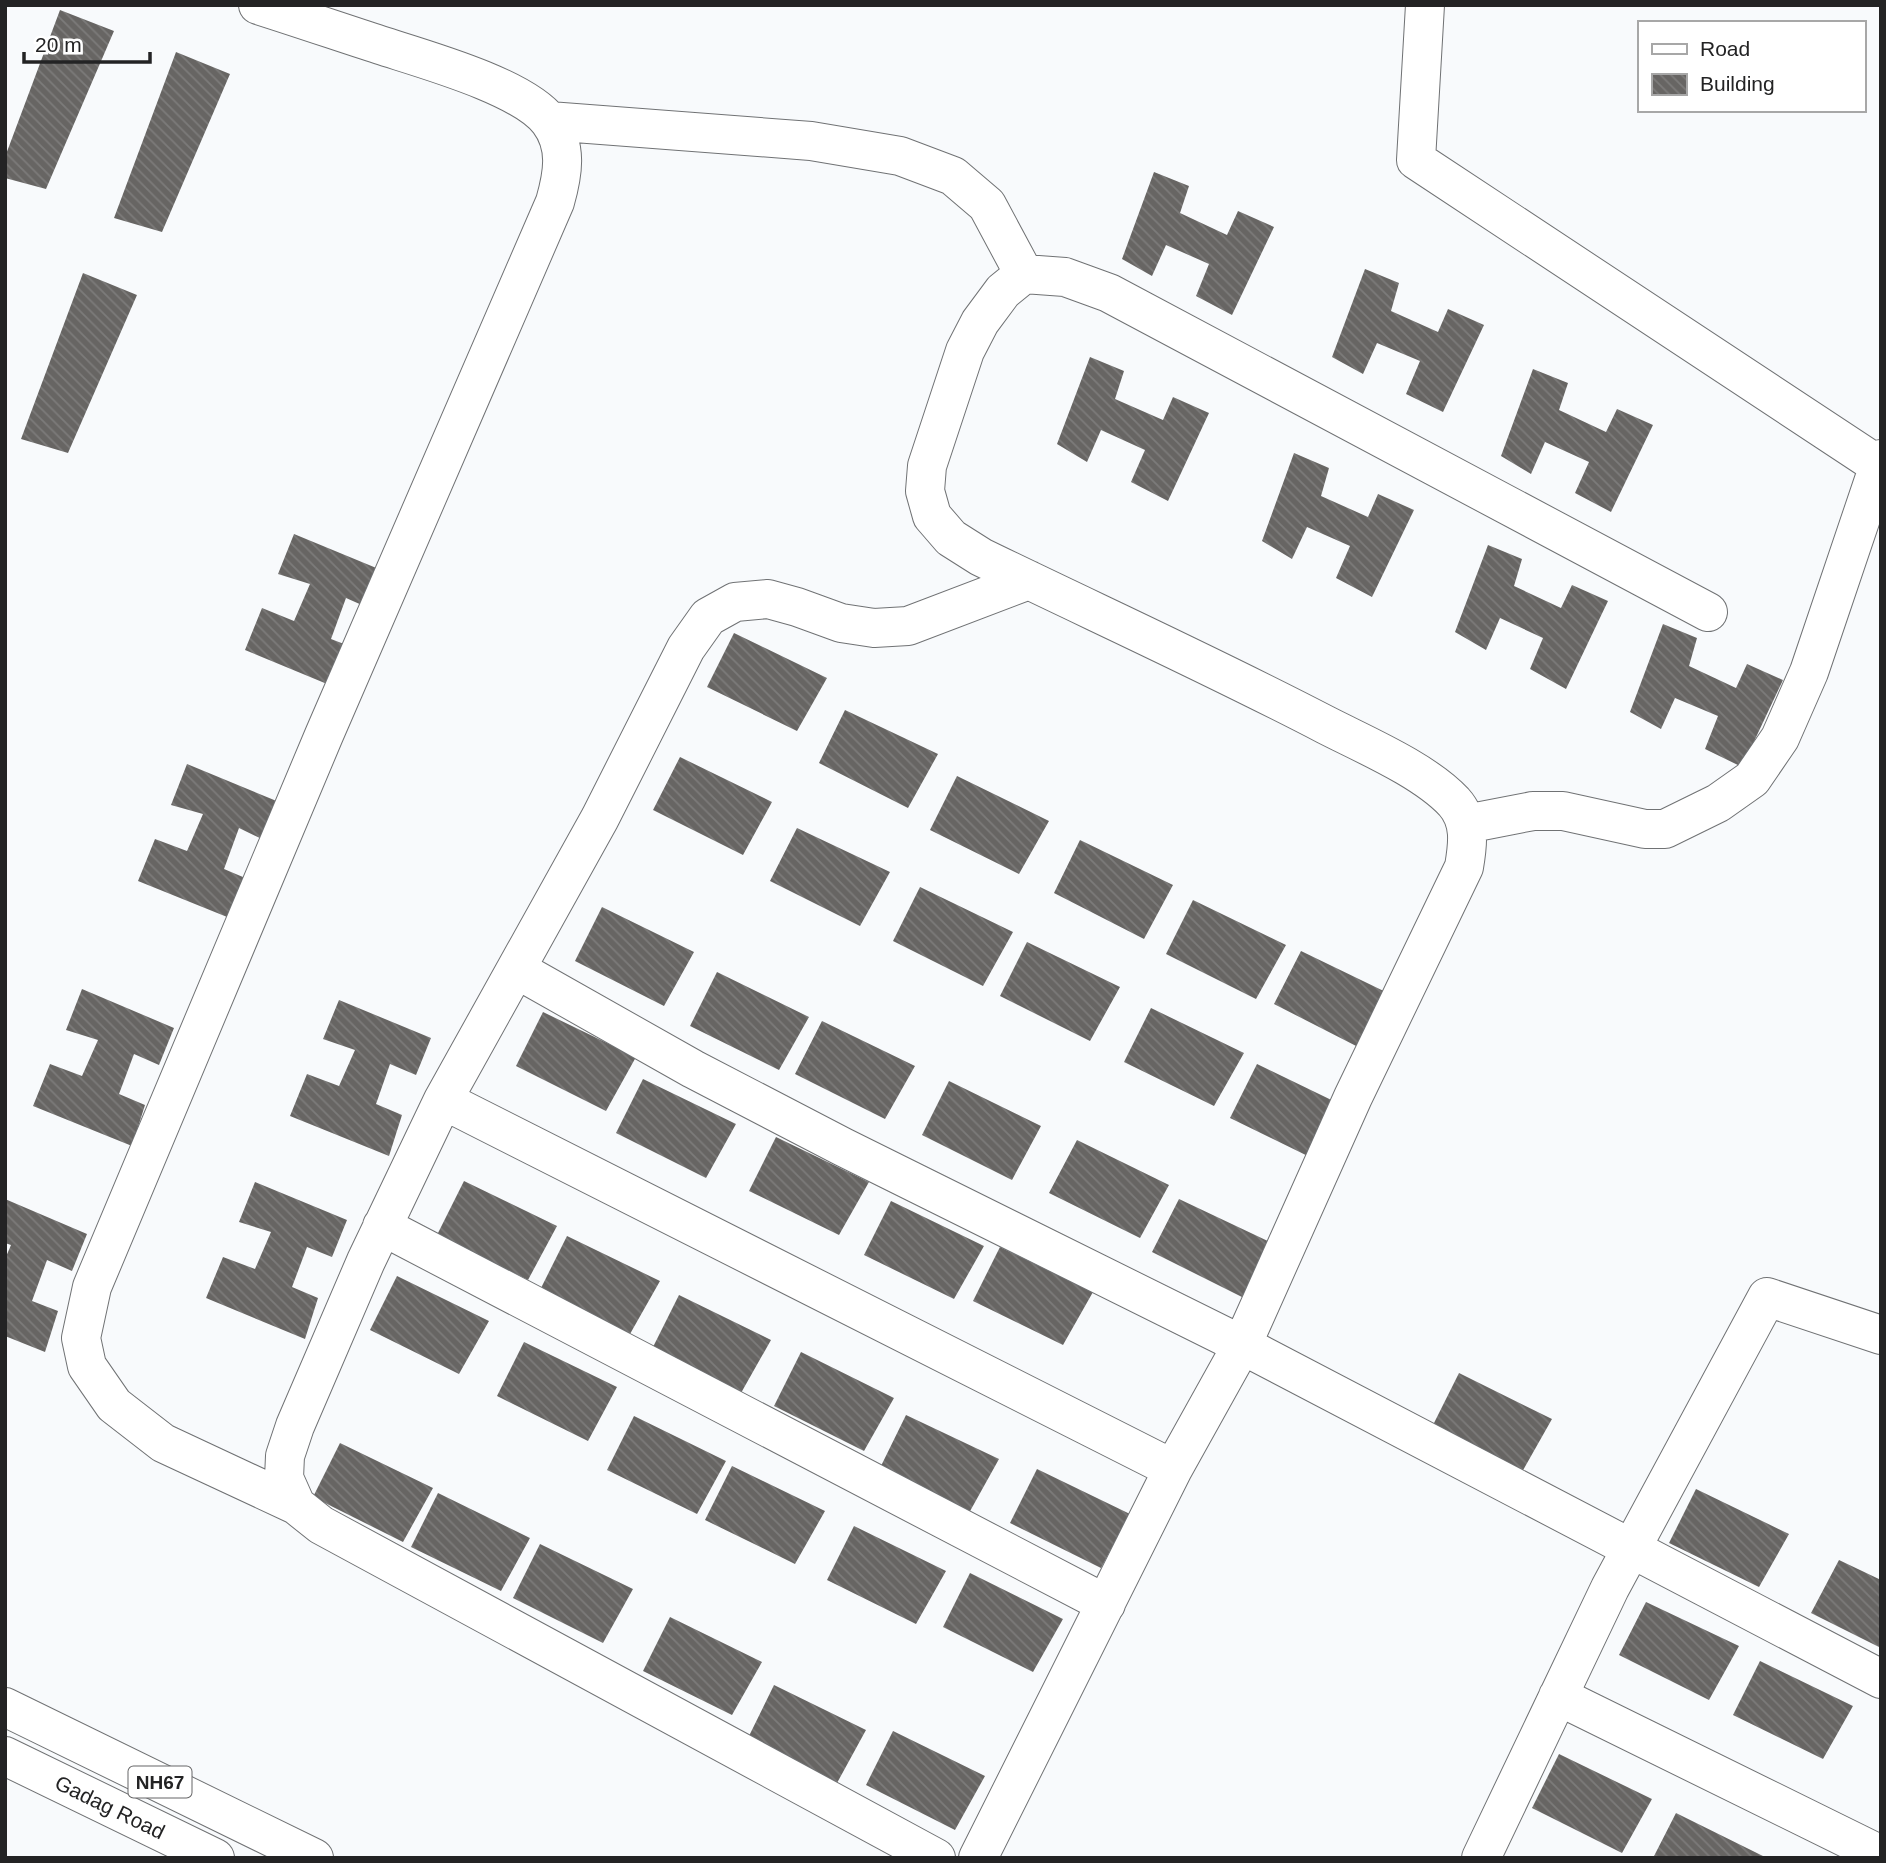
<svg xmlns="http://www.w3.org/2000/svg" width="1886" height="1863" viewBox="0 0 1886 1863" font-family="Arial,sans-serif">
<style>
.building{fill:url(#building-back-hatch)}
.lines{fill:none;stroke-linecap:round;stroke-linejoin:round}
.minor-casing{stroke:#707274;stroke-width:40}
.highway-casing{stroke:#707274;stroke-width:40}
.minor{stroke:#fff;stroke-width:38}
.highway{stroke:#fff;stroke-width:38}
.labels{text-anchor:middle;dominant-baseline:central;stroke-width:7;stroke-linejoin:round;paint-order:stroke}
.shield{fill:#fff;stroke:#656566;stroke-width:2}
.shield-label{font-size:19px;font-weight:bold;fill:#232324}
.street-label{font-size:21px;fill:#232324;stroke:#fff}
</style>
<defs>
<pattern id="building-back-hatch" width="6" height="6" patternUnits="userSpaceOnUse" patternTransform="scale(1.75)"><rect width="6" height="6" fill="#676563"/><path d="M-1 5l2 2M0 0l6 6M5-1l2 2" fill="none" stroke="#7c7b7a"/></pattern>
</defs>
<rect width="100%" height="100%" fill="#f8fafc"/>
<path class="building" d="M60,10l54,21 -68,158 -41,-11v-21z
M176,52l54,22 -68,158 -48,-14z
M1154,172l35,14 -9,27 47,22 11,-24 36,16 -42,88 -36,-19 13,-32 -43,-19 -14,31 -30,-17z
M1365,269l34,14 -8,28 47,21 10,-23 36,16 -41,87 -37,-18 14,-33 -43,-18 -14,31 -31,-17z
M83,273l54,22 -69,158 -47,-14z
M1090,357l34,14 -9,28 48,21 10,-23 36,16 -41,88 -37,-19 14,-32 -44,-20 -14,32 -30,-18z
M1533,369l35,14 -9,27 47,22 11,-23 36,16 -42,87 -36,-19 14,-31 -44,-20 -14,32 -30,-18z
M1294,453l35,15 -8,28 47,21 10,-23 36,16 -42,87 -36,-19 14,-32 -43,-19 -15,32 -30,-18z
M294,534l92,38 -15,37 -25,-11 -15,41 26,10 -13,42 -99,-41 17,-42 32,13 16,-37 -32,-10z
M1488,545l34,14 -8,27 47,22 11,-23 36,16 -42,88 -36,-20 13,-31 -43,-20 -14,32 -31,-18z
M1663,624l34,14 -8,28 47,22 11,-24 36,16 -41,87 -37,-18 13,-33 -43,-18 -14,31 -31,-17z
M734,633l93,45 -30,53 -90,-44z
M845,710l93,44 -30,54 -89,-45z
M680,757l92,45 -29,53 -90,-45z
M187,764l92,38 -15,38 -25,-12 -15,41 26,11 -13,41 -99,-40 17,-42 32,12 16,-37 -32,-9z
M957,776l92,45 -30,53 -89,-44z
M797,828l93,44 -30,54 -90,-45z
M1080,840l93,45 -29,54 -90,-46z
M920,887l93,45 -30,54 -90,-45z
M1193,900l93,45 -30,54 -90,-45z
M602,907l92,45 -30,54 -89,-45z
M1027,942l93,45 -30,54 -90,-45z
M1301,951l93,45 -30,54 -90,-46z
M717,972l92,45 -30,53 -89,-44z
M82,989l92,39 -15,37 -25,-11 -15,40 26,11 -13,41 -99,-40 17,-42 32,12 16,-36 -32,-10z
M339,1000l92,38 -15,37 -26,-11 -14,40 26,11 -13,41 -99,-40 17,-42 32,12 16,-36 -32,-11z
M1151,1008l93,45 -30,53 -90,-44z
M543,1012l93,45 -30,54 -90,-45z
M822,1021l93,45 -30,53 -90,-45z
M1257,1064l93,45 -30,53 -90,-44z
M643,1079l93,45 -30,54 -90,-45z
M949,1081l92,45 -29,54 -90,-45z
M776,1137l93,45 -30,53 -90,-44z
M1077,1140l92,45 -29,53 -91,-45z
M464,1181l93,45 -29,54 -91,-45z
M255,1182l92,38 -15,37 -25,-10 -15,40 26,11 -13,41 -99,-41 17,-41 32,12 16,-37 -32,-10z
M5,1199l82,35 -15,37 -25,-11 -15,41 26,10 -13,41 -40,-16v-77l6,-14 -6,-2z
M1179,1199l93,44 -30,54 -90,-45z
M891,1201l93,45 -30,53 -90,-44z
M567,1236l93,45 -30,53 -90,-44z
M1000,1247l93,45 -30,53 -90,-44z
M397,1276l92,45 -30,53 -89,-44z
M679,1295l92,45 -30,53 -89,-44z
M524,1342l93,45 -29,54 -91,-45z
M801,1352l93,46 -30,53 -90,-45z
M1459,1373l93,46 -30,53 -90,-45z
M906,1415l93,44 -30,54 -89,-45z
M634,1416l92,45 -29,53 -90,-44z
M340,1443l93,45 -30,54 -90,-45z
M732,1466l93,45 -30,53 -90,-44z
M1037,1469l93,45 -29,54 -91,-45z
M1696,1489l93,45 -30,53 -90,-44z
M438,1493l92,45 -29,53 -90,-44z
M854,1526l92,45 -30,53 -89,-44z
M540,1544l93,45 -30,54 -90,-45z
M1839,1560l42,20v68l-70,-35z
M970,1573l93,46 -30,53 -90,-45z
M1646,1602l93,44 -30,54 -90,-45z
M670,1617l92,45 -30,53 -89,-44z
M1760,1661l93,45 -30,53 -90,-44z
M774,1685l92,45 -29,53 -89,-45z
M893,1731l92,45 -30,54 -89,-45z
M1559,1754l93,45 -30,54 -90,-45z
M1676,1813l91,45h-114z"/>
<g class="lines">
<defs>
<path id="minor" d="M258,5c41,13 82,27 122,40 43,14 142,41 169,76 19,25 14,53 6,81l-231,533 -232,552 -11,51 6,28 27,39 49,38 133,62
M1425,5l-9,155 465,307
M549,121l262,20 89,15 53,20 34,29 37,69
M1466,824l67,-13h30l82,18h20l53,-26 34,-24 28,-41 29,-66 72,-213
M516,969l177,100 150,78 399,198 639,334
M443,1100l730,369
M382,1226l724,378
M1558,1696l323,159
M936,1858l-615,-333 -25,-20 -12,-27 1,-22 10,-30 71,-165 77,-161 157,-282 86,-170 22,-31 27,-15 33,-3 29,8 44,16 33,5 34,-2 121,-46
M978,1858l195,-389 69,-124 111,-248 111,-230c4,-23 7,-46 -10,-65 -30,-32 -89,-57 -128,-77 -113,-59 -230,-112 -345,-168l-30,-19 -19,-22 -7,-25 2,-25 38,-115 15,-29 23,-31 21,-17 41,3 44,16 599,319
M1481,1858l129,-270 157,-291 114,38"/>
<path id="highway" d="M5,1707l309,151
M5,1756l210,102"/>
</defs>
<use href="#minor" class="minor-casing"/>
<use href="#highway" class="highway-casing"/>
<use href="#minor" class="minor"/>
<use href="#highway" class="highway"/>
</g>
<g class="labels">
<rect class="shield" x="128.5" y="1766.5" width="63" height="31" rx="5"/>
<g class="shield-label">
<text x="160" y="1782">NH67</text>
</g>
<g class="street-label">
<text transform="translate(110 1807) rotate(26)">Gadag Road</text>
</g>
</g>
<rect width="1886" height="1863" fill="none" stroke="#232324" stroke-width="14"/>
<rect x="1638" y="21" width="228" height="91" fill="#ffffff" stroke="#a7a7a7" stroke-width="2"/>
<rect x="1652" y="44" width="35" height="10" fill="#ffffff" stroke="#a7a7a7" stroke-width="2"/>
<text x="1700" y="56" font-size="21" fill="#232324">Road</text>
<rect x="1652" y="74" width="35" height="21" fill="url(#building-back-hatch)" stroke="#a7a7a7" stroke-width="2"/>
<text x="1700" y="91" font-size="21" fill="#232324">Building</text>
<path d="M24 52v10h126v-10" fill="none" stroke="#232324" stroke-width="3.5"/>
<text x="35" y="52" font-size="21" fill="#232324" stroke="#ffffff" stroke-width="5" paint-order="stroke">20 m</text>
</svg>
